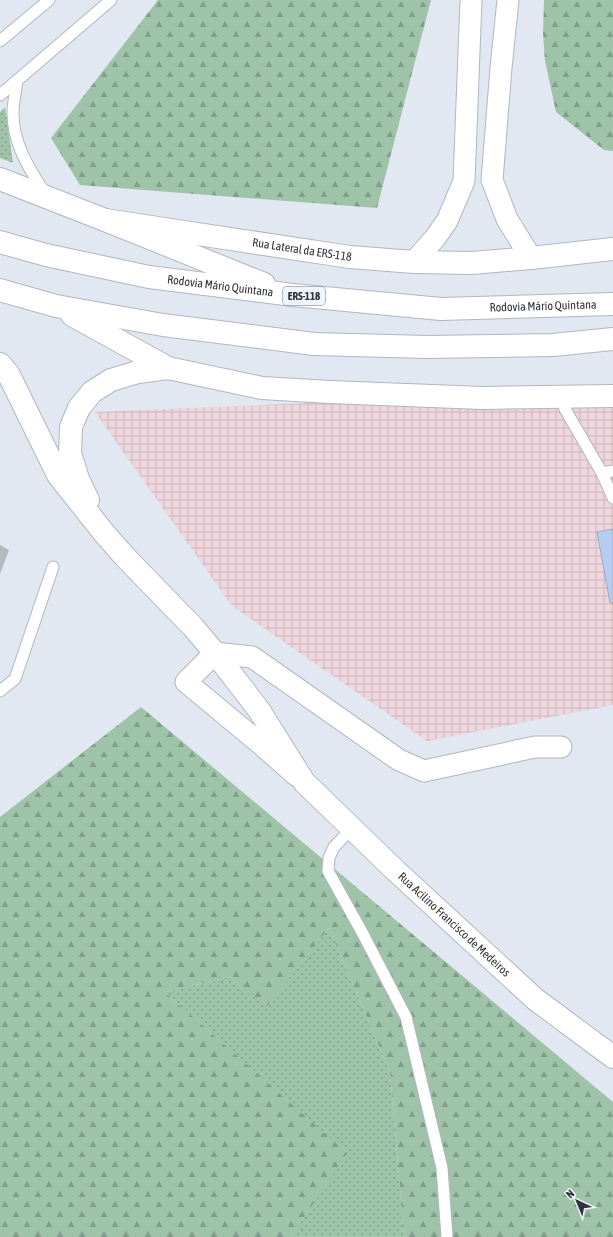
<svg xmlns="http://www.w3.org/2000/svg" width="613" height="1237" viewBox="0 0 613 1237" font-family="'Asap Condensed',sans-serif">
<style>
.industrial{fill:url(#industrial-grid)}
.grass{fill:url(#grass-dots)}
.forest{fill:url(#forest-firs)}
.shadow{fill:#0003}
.building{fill:#b4cef3;stroke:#a4aab2}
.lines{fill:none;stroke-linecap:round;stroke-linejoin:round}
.lane-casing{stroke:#b1b7bf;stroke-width:13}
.street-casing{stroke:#b1b7bf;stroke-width:23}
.secondary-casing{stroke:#b1b7bf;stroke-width:24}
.primary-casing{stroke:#b1b7bf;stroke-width:24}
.highway-casing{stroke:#b1b7bf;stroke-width:24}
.lane{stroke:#fff;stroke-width:11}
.street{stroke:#fff;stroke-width:21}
.secondary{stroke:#fff;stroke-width:22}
.primary{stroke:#fff;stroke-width:22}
.highway{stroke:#fff;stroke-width:22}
.labels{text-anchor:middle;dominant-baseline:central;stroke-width:4;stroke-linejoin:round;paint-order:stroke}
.shield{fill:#eff5fe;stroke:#696c72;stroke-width:1}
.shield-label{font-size:11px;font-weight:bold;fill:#303236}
.street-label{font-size:12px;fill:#303236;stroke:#eff5fe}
</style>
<defs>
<pattern id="industrial-grid" width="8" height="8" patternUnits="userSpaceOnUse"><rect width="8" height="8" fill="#efd5dd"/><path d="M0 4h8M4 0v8" fill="none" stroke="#cdb7be"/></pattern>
<pattern id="grass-dots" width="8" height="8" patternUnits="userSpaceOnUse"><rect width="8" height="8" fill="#9ec3a9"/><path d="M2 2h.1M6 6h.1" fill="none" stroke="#819f8a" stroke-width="1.8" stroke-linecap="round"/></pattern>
<pattern id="forest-firs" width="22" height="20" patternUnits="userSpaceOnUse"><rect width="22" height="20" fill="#9ec3a9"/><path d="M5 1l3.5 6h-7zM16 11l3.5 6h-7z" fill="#819f8a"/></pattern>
</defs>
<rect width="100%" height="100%" fill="#e1e8f1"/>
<path class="industrial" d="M613,387v318l-186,36 -195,-135 -137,-194 476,-20z"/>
<path class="grass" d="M5,107l8,56 -13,-5v-46z
M329,928l61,144 14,165h-113l55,-84 -181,-161 64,-15 37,29z"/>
<path class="forest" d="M158,0h273l-54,208 -297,-23 -29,-47z
M544,0h69v151l-9,-1 -48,-38 -11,-51 -2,-28z
M141,707l472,395v135h-209l-14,-165 -61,-144 -63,79 -37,-30 -64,15 182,161 -56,84h-291v-420z"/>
<path class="shadow" d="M0,545l9,5 -9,24z"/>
<path class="building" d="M613,529v74h-3l-13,-71z"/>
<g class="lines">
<defs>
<path id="lane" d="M0,41l49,-41
M17,80c-1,11 -4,22 -4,33 0,32 17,57 33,82
M0,95l111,-95
M562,397l3,12 37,64
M613,471l-11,2 11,25
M0,691l15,-12 38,-112
M352,828l-18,19 -5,11 -1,13 35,63 43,83 36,151 5,69"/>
<path id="street" d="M508,0l-7,68 -9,112 15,39 24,39
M414,262l21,-24 12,-17 17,-40 7,-181
M296,775l-33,-29 -77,-64 29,-29 37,4 147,103 25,11 111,-24h26"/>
<g id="secondary">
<path id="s1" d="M0,364l9,11 49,100 46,58 22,25 67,69 22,26 44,57 45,72 92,89 139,128 78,58"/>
<path d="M88,500l-10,-21 -8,-26 1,-26 8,-19 13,-16 19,-12 27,-8 30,-4"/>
</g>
<g id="primary">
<path id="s2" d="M0,179l105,41 245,37 64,5 58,1 59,-5 82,-9"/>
<path d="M168,368l94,20 68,4 152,6 131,-2"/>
</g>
<g id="highway">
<path d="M105,220l159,64"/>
<path id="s3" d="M0,242l46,13 103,22 144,18 148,14 172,-5"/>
<path d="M0,290l56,16 107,19 151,19 113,3 126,-2 60,-6"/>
<path d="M72,315l96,53"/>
</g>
</defs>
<use href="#lane" class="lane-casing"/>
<use href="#street" class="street-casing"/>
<use href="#secondary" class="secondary-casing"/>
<use href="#primary" class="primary-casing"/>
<use href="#highway" class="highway-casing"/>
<use href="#lane" class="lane"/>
<use href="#street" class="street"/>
<use href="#secondary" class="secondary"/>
<use href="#primary" class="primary"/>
<use href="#highway" class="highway"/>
</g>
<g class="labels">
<rect class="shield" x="283" y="287" width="42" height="18" rx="3"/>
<g class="shield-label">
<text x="304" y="296">ERS-118</text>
</g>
<g class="street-label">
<text stroke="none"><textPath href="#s2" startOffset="312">Rua Lateral da ERS-118</textPath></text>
<text stroke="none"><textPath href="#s3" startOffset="225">Rodovia Mário Quintana</textPath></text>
<text stroke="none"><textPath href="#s3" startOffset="549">Rodovia Mário Quintana</textPath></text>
<text stroke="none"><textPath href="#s1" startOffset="727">Rua Acilino Francisco de Medeiros</textPath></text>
</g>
</g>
<g transform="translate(577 1201) rotate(316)" stroke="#eff5fe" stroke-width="3" paint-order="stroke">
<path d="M0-3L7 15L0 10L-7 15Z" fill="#303236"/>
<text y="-6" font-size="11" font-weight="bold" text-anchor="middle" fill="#303236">N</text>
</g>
</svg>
